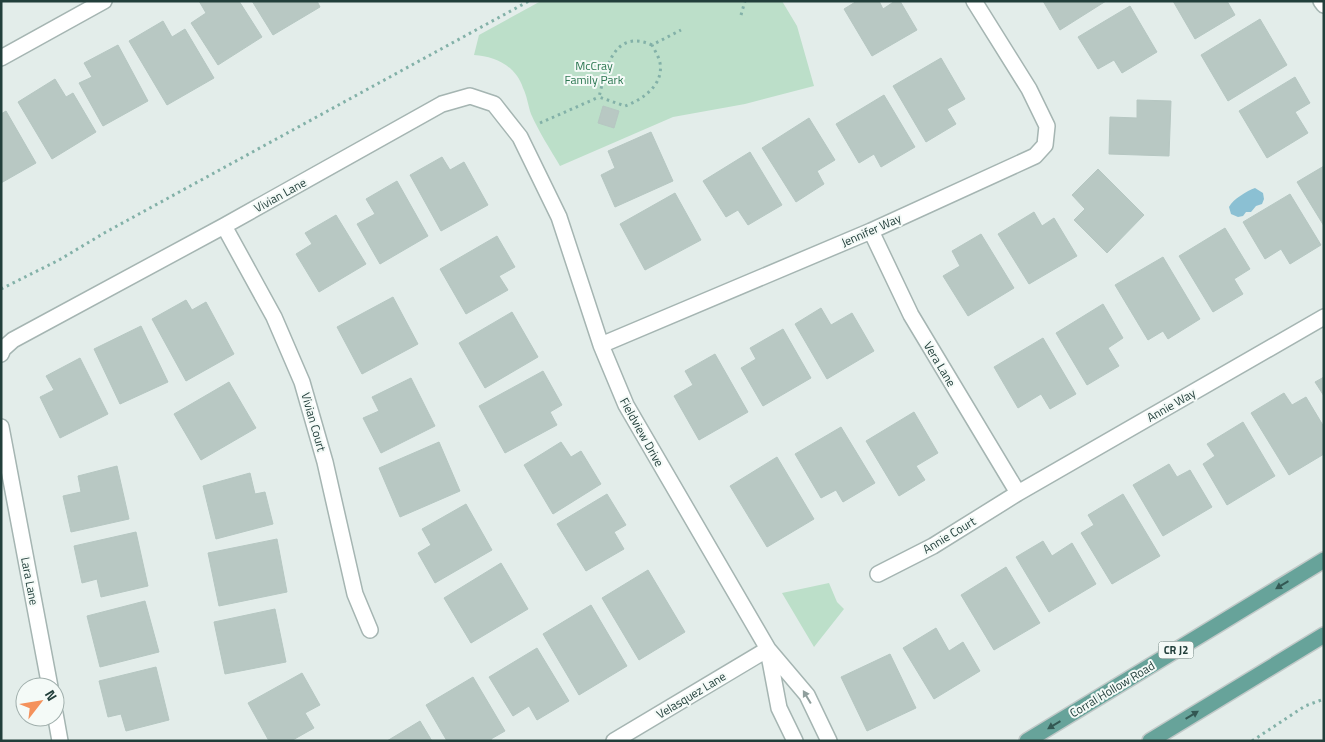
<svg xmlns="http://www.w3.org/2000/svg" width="1325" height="742" viewBox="0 0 1325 742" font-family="'Titillium Web',sans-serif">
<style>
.green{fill:#bcdfc9}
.water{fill:#8bc0d3}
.building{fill:#b8c8c3;stroke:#b6c7c2}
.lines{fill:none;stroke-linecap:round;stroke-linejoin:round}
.street-casing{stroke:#a5b5b2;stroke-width:18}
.primary-casing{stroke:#c1c9c8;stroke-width:18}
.path{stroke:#83b1a8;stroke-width:3;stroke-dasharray:2.5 4;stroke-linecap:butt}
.street{stroke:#fff;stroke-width:15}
.primary{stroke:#67a39a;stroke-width:15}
.oneway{fill:#335853}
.oneway2{fill:#909f9d}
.labels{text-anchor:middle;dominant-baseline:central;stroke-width:4;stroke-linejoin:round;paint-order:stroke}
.shield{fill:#f4faf7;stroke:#617773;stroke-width:1}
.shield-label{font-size:11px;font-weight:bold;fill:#223f3b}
.park-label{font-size:12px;fill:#2c7751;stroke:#f4faf7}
.street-label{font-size:12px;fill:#223f3b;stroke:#f4faf7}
</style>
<rect width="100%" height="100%" fill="#e3edea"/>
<path class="green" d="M541,1h241l15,25 17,60 -69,18 -72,13 -113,49c-10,-17 -21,-34 -29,-52 -3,-9 -4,-18 -8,-26 -7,-22 -28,-32 -49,-33l5,-20z
M829,583l8,19 7,7 -30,38 -32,-54z"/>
<path class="water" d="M1255,188l8,5 1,6 -2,5 -6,2 -5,6h-5l-3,4 -5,1 -7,-3 -2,-7c4,-8 18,-16 26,-19z"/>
<path class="building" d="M199,1h40l23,36 -44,28 -27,-42 15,-10z
M252,1h65l3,6 -47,28z
M857,1h22l4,8 12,-8h5l17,29 -45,26 -28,-47z
M1043,1h63l-46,29z
M1173,1h54l8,14 -40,24z
M1130,6l27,46 -35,21 -8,-13 -16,9 -20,-32z
M1260,19l27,46 -59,36 -27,-46z
M163,21l9,16 13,-8 29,49 -47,27 -38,-64z
M118,45l30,56 -45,25 -24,-43 13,-6 -8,-14z
M941,58l24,41 -18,10 9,15 -30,18 -33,-56z
M1295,77l15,26 -15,9 13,21 -41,25 -28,-47z
M55,79l11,18 7,-4 23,39 -44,27 -34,-57z
M884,95l31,52 -34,20 -7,-13 -15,9 -23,-39z
M1137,100l34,1 -2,55 -60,-2 1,-37 27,1z
M603,106l16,5 -5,17 -16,-5z
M6,111l30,52 -35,20v-69z
M809,118l26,42 -18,11 7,13 -28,18 -34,-54z
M651,132l22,49 -58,26 -14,-32 14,-7 -7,-17z
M750,152l32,53 -34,20 -10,-15 -12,7 -23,-36z
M442,157l8,13 14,-8 24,43 -47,26 -31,-56z
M1324,166v60l-27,-44z
M1098,169l46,46 -37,38 -33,-33 11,-11 -13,-14z
M397,181l31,55 -48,28 -23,-40 18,-10 -9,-15z
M675,193l26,47 -56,30 -25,-46z
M1290,194l31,51 -31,19 -9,-15 -16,10 -22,-37z
M1034,212l8,14 12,-8 23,38 -48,28 -31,-50z
M336,215l30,49 -47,28 -23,-38 16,-10 -7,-11z
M1225,228l25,41 -16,10 9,15 -30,18 -34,-56z
M981,234l33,54 -46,28 -25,-40 17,-10 -8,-15z
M497,236l18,31 -16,9 9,14 -42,24 -26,-45z
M1163,257l37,62 -32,20 -5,-8 -15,9 -33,-55z
M393,297l25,47 -56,30 -25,-47z
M186,300l6,10 14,-8 28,52 -48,27 -34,-62z
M1103,304l20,34 -15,10 11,18 -32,19 -31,-52z
M821,308l10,17 21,-12 22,38 -47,28 -32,-55z
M512,312l26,45 -53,31 -26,-45z
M141,326l27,56 -48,22 -26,-55z
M783,329l28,49 -48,28 -22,-38 15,-9 -6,-11z
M1043,338l33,56 -26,15 -9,-15 -23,14 -24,-41z
M715,354l33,58 -49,28 -25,-44 19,-11 -8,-14z
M80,358l28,56 -48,24 -20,-41 14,-7 -8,-14z
M543,371l19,34 -12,7 7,13 -52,28 -26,-47z
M1324,377v19l-9,-14z
M411,378l24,48 -54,27 -18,-35 16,-7 -7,-14z
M229,382l27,46 -55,32 -27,-46z
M1284,393l8,12 14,-8 18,30v27l-35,21 -38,-62z
M914,412l24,41 -22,13 9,14 -26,16 -33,-55z
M1243,422l32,54 -48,29 -24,-41 12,-8 -8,-12z
M841,427l34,56 -32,19 -7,-12 -15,8 -26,-44z
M439,442l21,49 -60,26 -21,-49z
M561,442l10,15 10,-6 20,33 -48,30 -29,-49z
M777,457l37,62 -47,28 -37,-61z
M1169,464l8,13 13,-7 22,37 -49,29 -30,-51z
M117,466l12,53 -58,13 -8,-36 18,-4 -3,-16z
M250,473l5,21 10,-2 8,32 -57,15 -13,-53z
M607,494l19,31 -12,7 10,17 -38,22 -29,-47z
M1123,494l37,62 -48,28 -31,-51 13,-8 -6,-10z
M466,504l26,46 -57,33 -17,-30 13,-8 -9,-16z
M136,532l12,54 -47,11 -4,-18 -15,4 -8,-37z
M277,539l10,53 -68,14 -11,-53z
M1043,541l9,15 20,-13 24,41 -47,28 -33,-55z
M501,563l27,46 -57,34 -27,-45z
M1006,567l34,56 -46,27 -33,-55z
M648,570l37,62 -46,28 -37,-62z
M145,601l14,51 -59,15 -13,-51z
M591,605l36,61 -48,29 -36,-61z
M275,609l11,53 -61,12 -11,-52z
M936,628l13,23 14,-9 17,29 -46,28 -31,-51z
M537,648l32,53 -32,19 -8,-14 -16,10 -24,-39z
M890,654l26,54 -49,23 -26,-54z
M156,667l13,53 -43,11 -5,-17 -13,3 -9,-36z
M302,673l18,32 -15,8 9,15 -23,13h-22l-21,-38z
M473,677l32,54 -14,8 1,2h-45l-21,-36z
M420,721l12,20h-45z"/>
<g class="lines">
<defs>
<path id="street" d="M1321,1l3,4
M1,58l103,-57
M224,226l50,91 28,65 23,80 30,132 15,36
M871,231l40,84 107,178
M601,345l270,-114 164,-75 10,-11 2,-19 -18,-37 -55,-88
M1,354l2,-5 10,-9 211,-114 218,-122 28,-8 24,8 26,33 39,80 42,128 25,60 142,244 39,46 22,46
M1,427l49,260
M878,574l55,-28 85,-53 306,-176
M768,650l11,58 16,33
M55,713l5,28
M614,741l154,-92"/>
<path id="primary" d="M1027,741l297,-181
M1150,741l174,-106"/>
</defs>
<use href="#street" class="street-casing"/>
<use href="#primary" class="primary-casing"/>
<path class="path" d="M741,15l4,-14
M652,45c-39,-17 -46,24 -53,52l26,9c17,-6 39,-21 35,-43 -1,-6 -5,-12 -8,-18l29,-15
M540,123l59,-26
M1,289l58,-29 47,-28 423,-231
M1252,741l53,-35 19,-7"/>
<use href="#street" class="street"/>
<use href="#primary" class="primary"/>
</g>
<defs><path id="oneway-solid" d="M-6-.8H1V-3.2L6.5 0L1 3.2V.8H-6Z" transform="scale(1.25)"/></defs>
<g class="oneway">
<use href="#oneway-solid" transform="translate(1282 585) rotate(149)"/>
<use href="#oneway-solid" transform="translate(1192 715) rotate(-31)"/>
<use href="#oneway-solid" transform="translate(1054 725) rotate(149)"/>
</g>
<use class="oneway2" href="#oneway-solid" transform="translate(807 697) rotate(-121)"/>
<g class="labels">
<rect class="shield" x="1158.5" y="641.5" width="35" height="17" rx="4"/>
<g class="shield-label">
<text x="1176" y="650">CR J2</text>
</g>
<g class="park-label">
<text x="594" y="65">McCray<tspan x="594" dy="14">Family Park</tspan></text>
</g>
<g class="street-label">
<text transform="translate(280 195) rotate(-29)">Vivian Lane</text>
<text transform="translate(871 230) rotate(-24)">Jennifer Way</text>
<text transform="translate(940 364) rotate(59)">Vera Lane</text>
<text transform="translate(1171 405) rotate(-30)">Annie Way</text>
<text transform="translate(314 422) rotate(74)">Vivian Court</text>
<text transform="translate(642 432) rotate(61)">Fieldview Drive</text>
<text transform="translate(949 535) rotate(-31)">Annie Court</text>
<text transform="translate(30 581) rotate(79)">Lara Lane</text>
<text transform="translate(1112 689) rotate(-31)">Corral Hollow Road</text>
<text transform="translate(691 695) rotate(-31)">Velasquez Lane</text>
</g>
</g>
<rect width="1325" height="742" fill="none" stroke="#223f3b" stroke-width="5"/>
<g transform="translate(40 702) rotate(59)"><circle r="24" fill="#f4faf7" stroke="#a0afac"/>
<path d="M0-4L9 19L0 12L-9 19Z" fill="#f4915b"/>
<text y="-8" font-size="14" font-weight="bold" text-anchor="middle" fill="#223f3b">N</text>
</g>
</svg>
